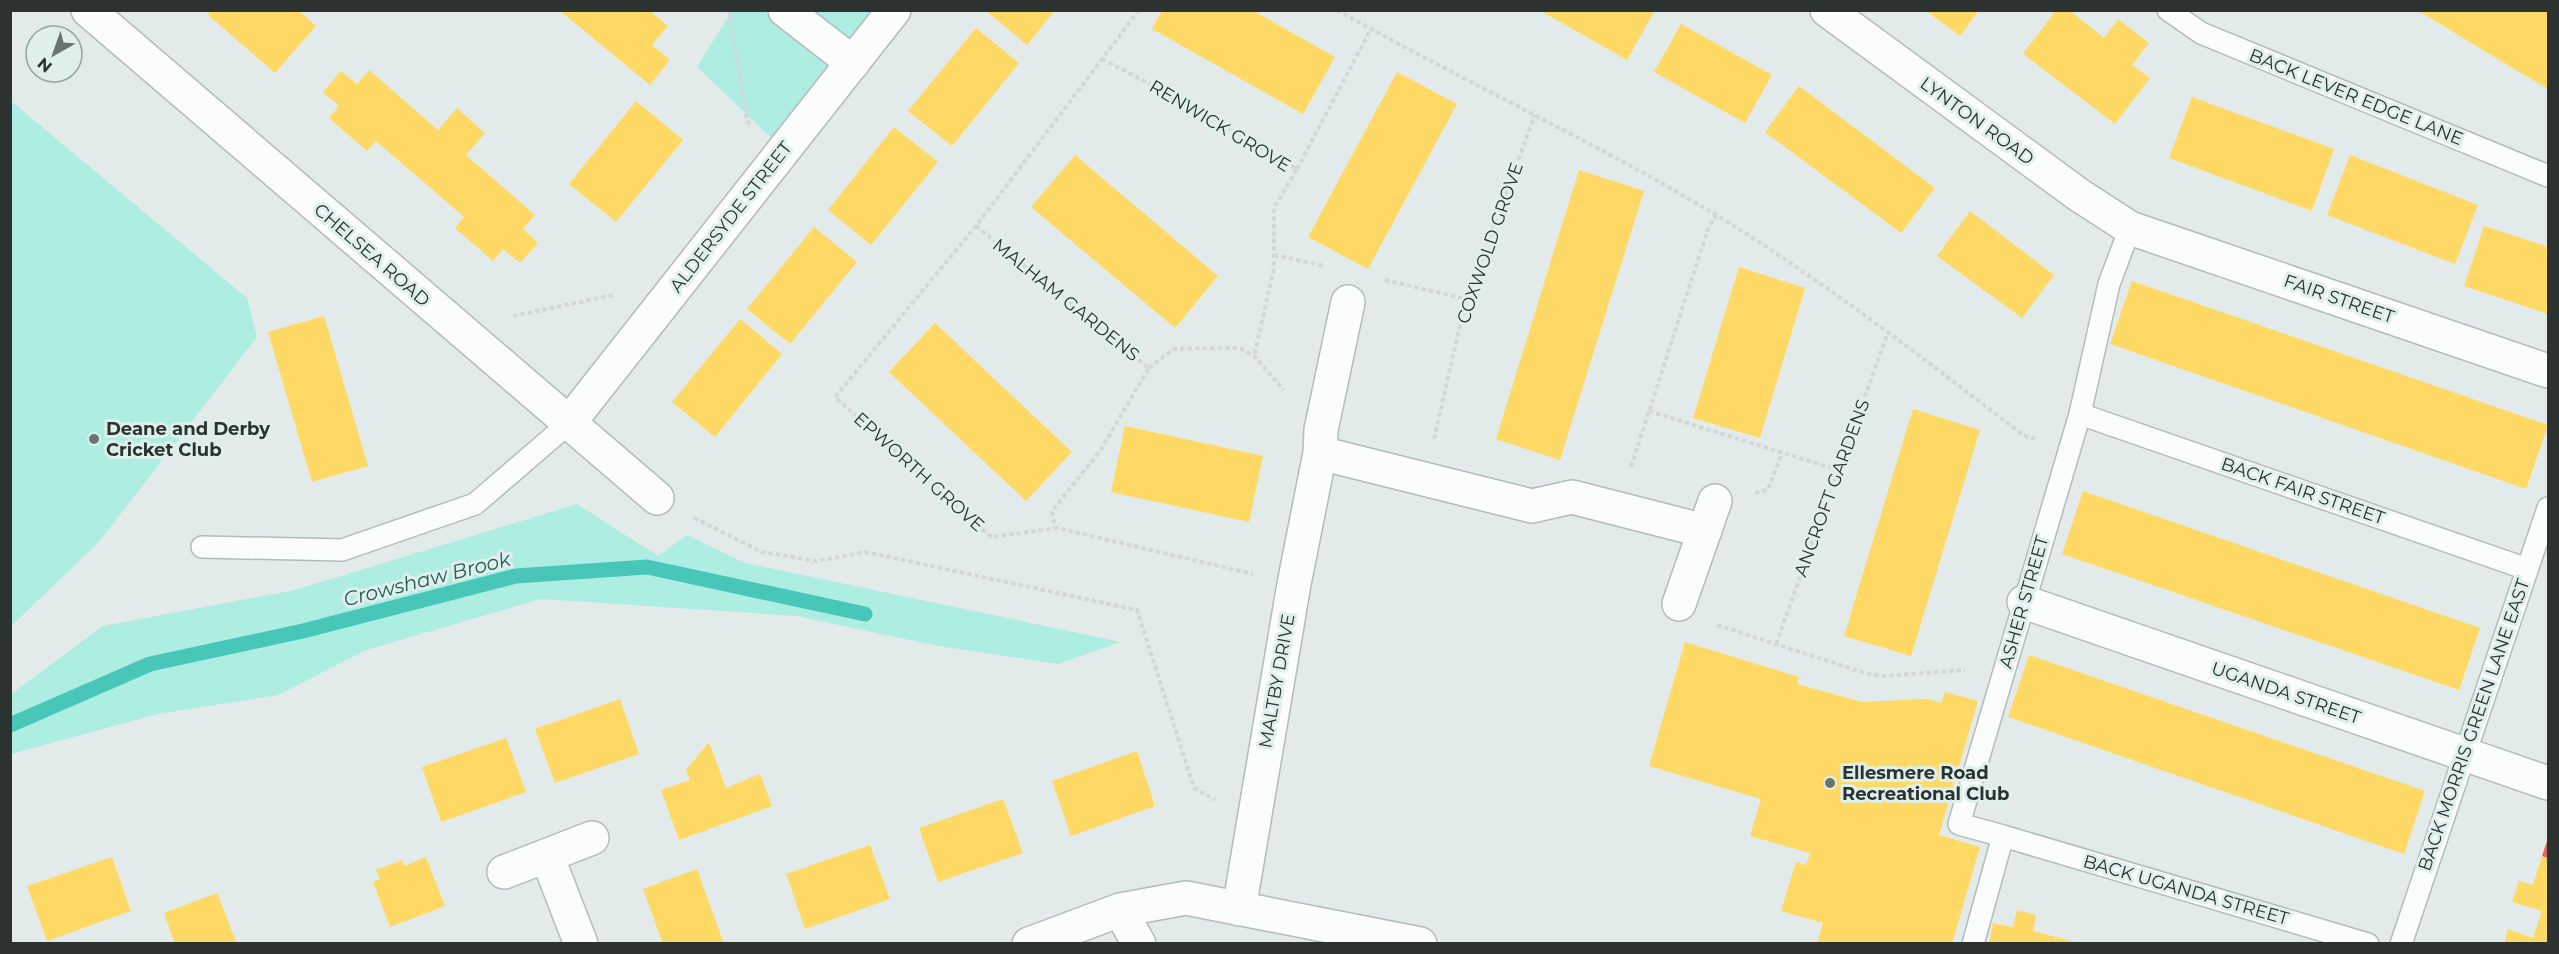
<svg xmlns="http://www.w3.org/2000/svg" width="2559" height="954" viewBox="0 0 2559 954" font-family="Montserrat,sans-serif">
<style>
.green{fill:#aeede2}
.homes{fill:#ffd966}
.shops{fill:#e06666}
.lines{fill:none;stroke-linecap:round;stroke-linejoin:round}
.stream{stroke:#48c7b9;stroke-width:15}
.service-casing{stroke:#b4bbba;stroke-width:24}
.minor-casing{stroke:#b4bbba;stroke-width:36}
.path{stroke:#d5d7d7;stroke-width:4;stroke-dasharray:4.5 3;stroke-linecap:butt}
.service{stroke:#fbfcfc;stroke-width:21}
.minor{stroke:#fbfcfc;stroke-width:33}
.poi-dot{fill:#6b7371;stroke:#deefec;stroke-width:2}
.labels{text-anchor:middle;dominant-baseline:central;stroke-width:6;stroke-linejoin:round;paint-order:stroke}
.street-label{font-size:18px;fill:#2b3230;stroke:#deefec}
.poi-label{font-size:18px;font-weight:bold;fill:#2b3230;stroke:#deefec;text-anchor:start}
.water-label{font-size:20px;font-style:italic;fill:#235d55;stroke:#deefec}
</style>
<rect width="100%" height="100%" fill="#e2ebe9"/>
<path class="green" d="M732,11h162l-110,139 -87,-83z
M11,101l236,197 10,39 -158,205 -88,84z
M577,504l81,52 29,-21 58,28 376,79 -63,22 -125,-19 -136,-29 -256,-17 -175,51 -88,45 -120,19 -147,40v-60l92,-68 192,-36z"/>
<path class="homes" d="M212,10h87l17,16 -41,47 -67,-58z
M559,10h90l19,16 -16,19 18,15 -20,25z
M985,10h70l-28,35z
M1162,10h90l83,47 -32,57 -151,-85z
M1539,10h113l2,2 -27,48z
M1925,10h54l-19,26z
M2056,10h13l35,28 14,-19 31,24 -17,22 18,13 -35,46 -92,-70z
M2417,10h131v79l-34,-20z
M1681,24l91,51 -27,48 -91,-51z
M976,28l43,35 -67,83 -44,-35z
M369,70l69,60 19,-22 28,25 -19,22 69,60 -12,14 15,14 -18,20 -17,-14 -10,12 -38,-33 9,-11 -88,-76 -9,10 -38,-33 10,-12 -16,-14 18,-21 16,13z
M1397,72l60,32 -89,165 -60,-32z
M1799,86l136,102 -34,45 -136,-101z
M2192,97l142,52 -22,62 -143,-53z
M636,101l47,39 -67,82 -47,-38z
M894,127l44,35 -67,83 -43,-35z
M1075,155l143,121 -43,52 -144,-121z
M2350,155l128,50 -23,59 -128,-49z
M1579,170l65,21 -84,269 -64,-21z
M1970,211l84,64 -32,43 -85,-62z
M2484,226l64,21v67l-84,-28z
M814,227l43,35 -67,82 -43,-35z
M1739,267l66,21 -45,150 -67,-20z
M2132,281l416,144 -22,64 -416,-145z
M324,316l44,150 -56,16 -44,-150z
M740,319l42,35 -67,83 -43,-35z
M935,323l137,129 -46,49 -137,-129z
M1913,409l67,21 -69,226 -67,-20z
M1125,426l138,30 -14,66 -138,-30z
M2083,491l397,137 -21,62 -397,-136z
M1685,642l114,35 -2,7 65,18 67,-3 12,4 4,-11 33,9 -39,134 41,12 -28,97h-135l6,-21 -42,-12 15,-49 10,3 4,-12 -60,-17 11,-37 -112,-33z
M2029,655l396,136 -21,63 -396,-137z
M620,699l19,55 -84,29 -20,-54z
M506,738l20,54 -85,30 -19,-55z
M709,742l17,46 34,-14 12,32 -93,34 -18,-50 29,-10 -4,-10z
M1137,751l18,55 -84,30 -19,-55z
M1003,799l20,54 -85,29 -19,-54z
M870,845l20,54 -85,30 -19,-55z
M2542,856l6,2v86h-44l4,-15 25,9 9,-27 -30,-9 7,-21 14,4z
M112,857l19,54 -84,30 -20,-55z
M426,857l19,49 -55,21 -17,-45 7,-3 -4,-9 26,-10 2,6z
M697,869l27,75h-61l-20,-55z
M217,893l20,51h-62l-11,-31z
M2017,910l19,5 -3,16 50,13h-94l4,-21 20,4z"/>
<path class="shops" d="M2548,838v20l-6,-2z"/>
<g class="lines">
<path class="stream" d="M10,725l140,-61 153,-33 213,-55 131,-9 218,47"/>
<defs>
<path id="service" d="M2168,10l33,23 347,143
M2080,414l447,155
M202,547l140,3 133,-46 93,-80
M2003,836l365,108
M1973,944l30,-108 -44,-12 121,-410 29,-130 21,-56
M2401,944l147,-436"/>
<path id="minor" d="M88,10l569,488
M785,10l68,53
M1827,10l252,185 51,33 418,143
M568,424l326,-414
M1320,453l212,53 40,-9 133,34
M2024,602l524,181
M1679,604l36,-103
M547,856l34,88
M504,872l88,-34
M1239,909l55,-325 26,-131 1,-23 27,-128
M1120,910l19,34
M1029,944l91,-34 66,-12 234,46"/>
</defs>
<use href="#service" class="service-casing"/>
<use href="#minor" class="minor-casing"/>
<path class="path" d="M729,10l18,111 3,3
M1139,10l-163,216 -141,171 156,140 66,-9 196,46
M1337,10c124,70 254,130 376,203 108,66 210,145 310,222l12,4
M1102,59l96,50 99,60 -23,39v60l-20,88
M1297,169l74,-140
M976,226l173,142 -49,83 -48,60 3,17
M1274,255l51,11
M1385,280l81,19
M513,316l101,-21
M1149,368l25,-19 66,-1 14,8 30,34
M1649,411l189,59
M1434,439l32,-140 69,-184
M1631,467l77,-238 8,-14
M1755,493l13,-3 14,-37
M694,518l68,34 54,9 50,-9 271,58 57,178 21,12
M1717,625l151,49 16,2 81,-6
M1776,644l112,-312"/>
<use href="#service" class="service"/>
<use href="#minor" class="minor"/>
</g>
<g class="poi-dot">
<circle cx="94" cy="439" r="6"/>
<circle cx="1830" cy="783" r="6"/>
</g>
<g class="labels">
<g class="street-label">
<text transform="translate(2356 97) rotate(22)">BACK LEVER EDGE LANE</text>
<text transform="translate(1977 121) rotate(36)">LYNTON ROAD</text>
<text transform="translate(1220 126) rotate(31)">RENWICK GROVE</text>
<text transform="translate(731 217) rotate(-52)">ALDERSYDE STREET</text>
<text transform="translate(1490 243) rotate(-71)">COXWOLD GROVE</text>
<text transform="translate(372 255) rotate(41)">CHELSEA ROAD</text>
<text transform="translate(2339 299) rotate(19)">FAIR STREET</text>
<text transform="translate(1066 300) rotate(39)">MALHAM GARDENS</text>
<text transform="translate(919 472) rotate(42)">EPWORTH GROVE</text>
<text transform="translate(1832 488) rotate(-70)">ANCROFT GARDENS</text>
<text transform="translate(2303 491) rotate(19)">BACK FAIR STREET</text>
<text transform="translate(2024 602) rotate(-74)">ASHER STREET</text>
<text transform="translate(1277 681) rotate(-80)">MALTBY DRIVE</text>
<text transform="translate(2286 693) rotate(19)">UGANDA STREET</text>
<text transform="translate(2474 725) rotate(-71)">BACK MORRIS GREEN LANE EAST</text>
<text transform="translate(2186 890) rotate(16)">BACK UGANDA STREET</text>
</g>
<g class="poi-label">
<text x="106" y="429">Deane and Derby<tspan x="106" dy="21">Cricket Club</tspan></text>
<text x="1842" y="773">Ellesmere Road<tspan x="1842" dy="21">Recreational Club</tspan></text>
</g>
<g class="water-label">
<text transform="translate(427 579) rotate(-14)">Crowshaw Brook</text>
</g>
</g>
<rect width="2559" height="954" fill="none" stroke="#2b3230" stroke-width="24"/>
<g transform="translate(54 54) rotate(220)"><circle r="28" fill="#deefec" stroke="#96a3a1" stroke-width="1.5"/>
<path d="M0-4.5L10 22L0 15L-10 22Z" fill="#6b7371"/>
<text y="-9" font-size="16" font-weight="bold" text-anchor="middle" fill="#2b3230">N</text>
</g>
</svg>
